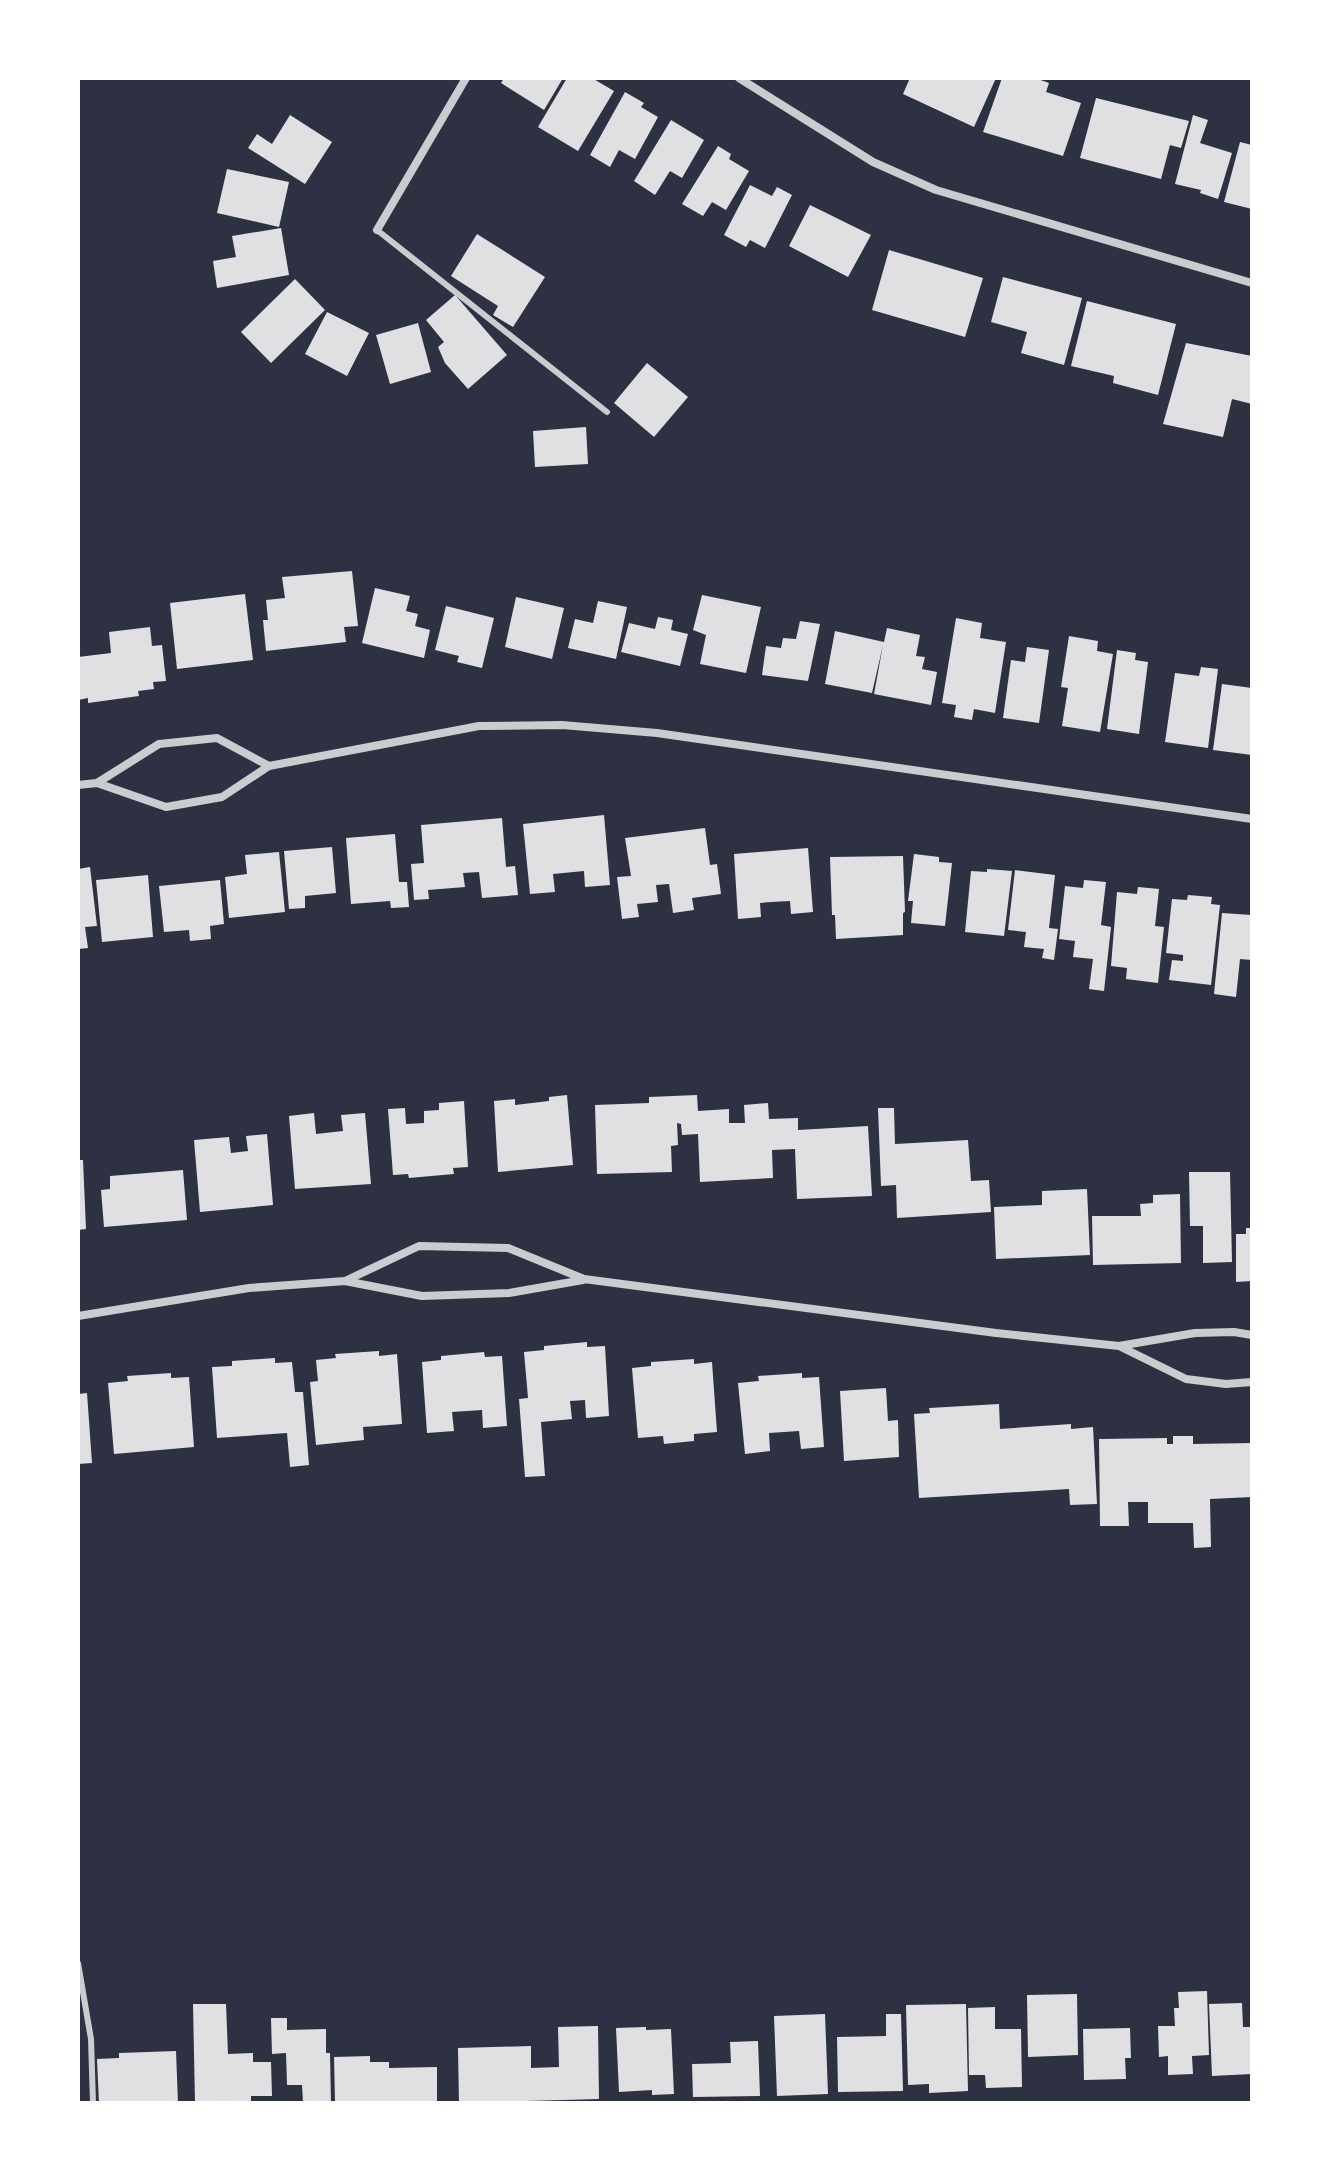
<svg xmlns="http://www.w3.org/2000/svg" width="1330" height="2181" viewBox="0 0 1330 2181" font-family="Mulish,sans-serif">
<style>
.building{fill:#e0e0e3}
.lines{fill:none;stroke-linecap:round;stroke-linejoin:round}
.service{stroke:#caccd0;stroke-width:6}
.minor{stroke:#caccd0;stroke-width:8}
</style>
<rect width="100%" height="100%" fill="#2d3142"/>
<path class="building" d="M504,78h59l-19,32 -43,-27z
M567,78h25l22,13 -36,60 -40,-24z
M910,78h86l-22,49 -71,-33z
M1002,78h33l14,5 -3,9 35,11 -18,53 -80,-24z
M625,92l19,11 -3,4 17,10 -23,42 -16,-9 -9,17 -20,-12z
M1096,98l93,23 -8,27 -11,-3 -9,34 -81,-21z
M290,115l42,27 -27,42 -57,-36 9,-14 15,10z
M1193,115l15,5 -8,23 32,10 -14,46 -18,-6 1,-3 -26,-6z
M671,120l33,20 -22,38 -12,-7 -15,24 -21,-14z
M1240,142l12,3v64l-28,-7z
M718,146l13,8 -2,5 20,12 -23,39 -14,-8 -9,14 -21,-12z
M227,169l62,13 -10,45 -62,-14z
M750,185l22,11 5,-9 15,8 -27,53 -15,-8 -4,7 -22,-12z
M810,205l61,30 -23,42 -59,-31z
M281,228l8,47 -72,13 -4,-27 23,-4 -4,-21z
M477,234l68,43 -32,50 -20,-12 5,-9 -47,-30z
M889,250l94,28 -18,59 -93,-27z
M1003,277l79,21 -18,67 -43,-12 6,-21 -36,-10z
M295,279l30,31 -54,53 -30,-31z
M455,295l52,60 -39,34 -23,-26 -7,-16 6,-5 -18,-22z
M1087,301l89,23 -18,71 -45,-12 1,-7 -43,-10z
M327,312l42,21 -22,43 -42,-22z
M418,323l13,49 -41,12 -14,-49z
M1186,343l66,13v48l-20,-5 -9,38 -60,-13z
M647,363l41,34 -34,40 -40,-34z
M586,427l2,37 -53,3 -2,-36z
M352,571l6,55 -14,1 2,15 -80,9 -3,-31h5l-2,-20 19,-2 -3,-21z
M375,588l35,8 -4,15 12,3 -3,12 15,4 -6,28 -62,-15z
M245,594l8,66 -76,9 -7,-66z
M702,595l59,12 -15,66 -46,-9 6,-29 -13,-5z
M516,597l48,11 -12,51 -47,-12z
M598,601l29,6 -11,52 -48,-11 7,-29 18,4z
M446,606l48,12 -12,50 -25,-6 2,-6 -24,-6z
M658,617l15,3 -2,10 17,4 -8,32 -59,-14 8,-29 26,6z
M956,618l26,5 -2,15 26,4 -11,71 -21,-4 -2,11 -18,-3 2,-12 -14,-2z
M800,621l20,3 -12,57 -46,-6 4,-29 15,2 2,-10 13,1z
M150,627l2,19 10,-1 4,36 -13,1 1,7 -16,2 1,5 -51,7v-5l-10,2v-43l33,-4 -2,-21z
M887,628l33,7 -4,21 9,1 -3,12 15,3 -6,33 -57,-11 9,-49 -11,48 -47,-9 10,-53 49,11z
M1069,636l29,5 -1,10 16,3 -13,78 -38,-6 6,-38 -7,-1z
M1027,647l22,3 -10,73 -36,-5 8,-58 14,2z
M1117,650l19,3 -1,7 13,2 -9,72 -32,-5z
M1201,667l17,2 -10,79 -43,-6 10,-69 24,3z
M1222,684l30,4v67l-39,-5z
M604,815l6,70 -25,2 -1,-16 -31,3 2,18 -25,2 -7,-70z
M502,818l4,49 9,-1 3,29 -36,3 -3,-26 -16,1 2,14 -37,3 1,9 -15,1 -3,-36 13,-1 -3,-38z
M705,828l5,37 7,-1 4,30 -29,4 2,12 -21,3 -4,-29 -13,1 2,17 -21,2 2,13 -17,2 -5,-42 14,-1 -6,-38z
M395,834l4,48h8l2,25 -18,1 -1,-7 -39,3 -5,-66z
M332,847l4,46 -31,3v12l-16,1 -5,-58z
M808,848l5,64 -22,2 -1,-13 -19,1 -11,1 1,14 -23,2 -4,-65z
M279,852l6,60 -56,6 -4,-41 22,-3 -2,-19z
M914,854l25,3v5l13,1 -7,63 -34,-3 2,-22h-5z
M903,856l2,56 -2,1v22l-67,4 -1,-24h-3l-2,-58z
M90,867l7,59 -12,1 3,21 -10,1v-80z
M987,869l25,2 -8,65 -39,-4 6,-61 16,1z
M1015,870l40,5 -6,53 9,1 -4,31 -12,-2 2,-9 -20,-2 2,-15 -18,-2z
M148,875l5,62 -51,5 -6,-62z
M220,880l4,44 -14,2 1,13 -21,2 -1,-11 -25,2 -5,-46z
M1084,880l22,2 -5,43 10,2 -7,64 -15,-2 4,-30 -20,-2 2,-16 -16,-2 6,-53 18,2z
M1138,887l21,2 -4,37 9,1 -6,56 -32,-4 1,-11 -16,-2 6,-74 20,2z
M1188,895l24,2 -1,7 9,1 -9,80 -42,-5 3,-20 11,1v-6l-17,-2 6,-54 15,1z
M1222,913l30,2v45l-12,-1 -4,38 -22,-3z
M567,1095l6,70 -75,7 -4,-71 21,-2v6l34,-4v-4z
M697,1095l1,16 31,-2v14h16l-1,-18 24,-2 1,16 29,-1v12l70,-4 4,70 -75,3 -2,-50 -23,1 1,28 -73,4 -2,-48 -16,1 -1,-11 -4,-1 1,22 -7,1 1,26 -75,2 -2,-69 54,-2v-6z
M464,1101l4,66 -15,1 1,6 -45,4 -1,-4 -15,1 -5,-66 17,-1 1,16 18,-1v-12l15,-1v-7z
M878,1108h16l1,36 73,-4 3,41 18,-1 2,32 -94,6 -1,-33 -15,1z
M314,1113l2,21 27,-3 -2,-16 24,-2 6,71 -76,5 -6,-73z
M267,1134l6,71 -73,7 -6,-72 35,-3 2,16 17,-2 -2,-15z
M78,1160h5l3,69 -8,1z
M183,1170l4,50 -83,7 -3,-37 9,-1v-13z
M1189,1172h41l2,90 -29,1v-37h-13z
M1087,1189l3,66 -94,4 -2,-52 48,-2v-14z
M1180,1194l1,69 -88,2 -1,-49h49l-1,-12 13,-1v-8z
M1246,1228h6v53l-16,1v-48h10z
M587,1342v5l18,-1 4,70 -23,2 -1,-18 -15,1 2,18 -31,3 4,54 -20,1 -6,-78 9,-1 -4,-46 20,-2v-4z
M379,1351v5l18,-2 5,70 -39,3 1,13 -48,5 -6,-63 8,-1 -2,-21 20,-2 -1,-4z
M484,1352l1,5 17,-1 5,70 -24,2 -1,-18 -30,2 2,19 -27,2 -5,-71 19,-2v-4z
M275,1358v5l17,-1 3,30h8l6,73 -19,2 -3,-34 -70,5 -5,-71 20,-1v-5z
M694,1359v5l18,-2 5,70 -23,2v7l-30,3 -1,-8 -25,2 -6,-70 19,-2v-4z
M171,1373v5l18,-1 5,70 -80,7 -6,-71 20,-2 -1,-5z
M802,1373v5l17,-1 5,70 -23,2 -2,-18 -30,2 1,18 -25,3 -7,-71 21,-2 -1,-5z
M886,1388l2,33 10,-1 1,37 -55,4 -4,-70z
M87,1393l5,70 -14,1v-70z
M999,1404l1,25 71,-5v5l22,-2 4,77 -27,1 -1,-16 -150,9 -5,-84 16,-1 -1,-5z
M1173,1436h20v8l59,-1v54l-42,2 1,48 -17,1 -1,-25h-45v-21h-20l1,24h-29l-1,-87 68,-1v6h6z
M1207,1991l2,64 -17,1 1,18 -25,1v-19l-9,1 -1,-31h17l-1,-18h5l-1,-16z
M1077,1994l1,61 -50,2 -1,-62z
M1242,2003l1,24h9v47l-40,2 -3,-72z
M193,2004h33l2,50 25,-1v9h18l1,34h-21v7h-56z
M966,2004l2,87 -39,2v-9l-21,1 -2,-80z
M995,2007v22h26l1,58 -36,1 -1,-13h-16l-1,-67z
M825,2014l3,80 -51,2 -3,-80z
M886,2014h15l2,77 -65,1 -1,-55 49,-1z
M271,2018h16v12l39,-1v24h4l1,50h-28l-1,-18h-15l-1,-32 -14,1z
M598,2026l1,73 -140,4 -1,-55 73,-2v22l28,-1 -1,-40z
M646,2027v3l25,-1 3,65 -22,1v-5l-33,2 -3,-64z
M1130,2028l1,30h-6l1,21 -42,1 -1,-51z
M758,2041l2,55 -67,1 -1,-33 39,-1 -1,-21z
M176,2051l2,52h-79l-2,-44 22,-1v-5z
M370,2056v6h19v6l48,-1v36h-102l-1,-46z"/>
<g class="lines">
<path class="service" d="M377,230l230,182
M78,1963l13,76 2,64"/>
<path class="minor" d="M739,78l134,84 63,28 316,93
M377,230l89,-152
M97,783l69,24 56,-10 47,-31 210,-40 83,-1 95,8 595,86
M78,785l19,-2 62,-39 58,-6 52,28
M345,1281l74,-35 89,2 76,31 412,54 123,13 76,-13 39,-1 18,3
M78,1316l171,-28 96,-7 77,15 87,-3 74,-13
M1121,1347l65,32 40,5 26,-2"/>
</g>
<rect width="1330" height="2181" fill="none" stroke="#ffffff" stroke-width="160"/>
</svg>
